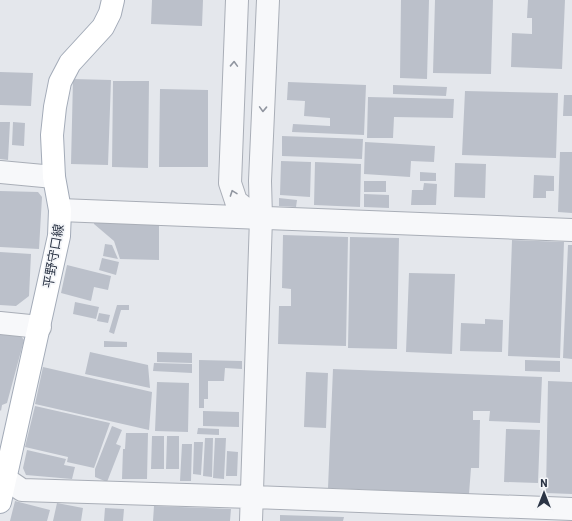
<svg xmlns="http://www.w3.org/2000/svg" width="572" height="521" viewBox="0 0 572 521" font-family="Barlow,'Noto Sans JP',sans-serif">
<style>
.building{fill:#bbc0ca}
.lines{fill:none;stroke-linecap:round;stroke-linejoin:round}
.minor-casing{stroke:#a9aeb7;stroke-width:24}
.major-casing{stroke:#a3abb8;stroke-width:24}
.minor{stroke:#f7f8fa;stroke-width:22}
.major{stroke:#fff;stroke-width:22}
.oneway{stroke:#9196a0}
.labels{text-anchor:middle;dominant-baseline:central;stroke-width:3.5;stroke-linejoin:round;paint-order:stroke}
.street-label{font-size:13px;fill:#2b3445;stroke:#f4f6f9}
</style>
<rect width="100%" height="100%" fill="#e4e7ec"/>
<path class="building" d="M152,0h51l-1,26 -51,-2z
M401,0h28l-2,79 -27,-1z
M435,0h58l-2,74 -58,-1z
M528,0h37l-3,69 -51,-2 1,-34 20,1v-16h-5z
M0,72l33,1 -2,33 -31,-1z
M73,79l38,1 -3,85 -37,-1z
M113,81h36l-1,87 -36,-1z
M288,82l78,3 -2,50 -72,-3 1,-8 37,2v-8l-26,-2 1,-15 -18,-1z
M393,85l54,2 -1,9 -53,-2z
M160,89l48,1v77h-49z
M465,91l93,2 -2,65 -94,-3z
M564,95h8v21h-9z
M368,97l86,2 -1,19 -59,-1 -1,21h-26z
M0,122h10l-2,38 -8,-1z
M13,122l12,1 -1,23 -12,-1z
M282,136l81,3 -1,20 -80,-3z
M365,142l70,4 -1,16 -23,-1 -1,16 -46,-3z
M560,152h12v61l-14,-1z
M281,161l30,1 -1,35 -30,-2z
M315,162l46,2 -1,43 -46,-2z
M455,163l31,1 -1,34 -31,-1z
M420,172l16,1v8h-16z
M534,175l20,1v15h-8v7h-13z
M364,181h22v11h-22z
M424,183l13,1 -1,21h-25l1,-15h11z
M0,191l38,1 4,5 -3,52 -39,-2z
M364,194l25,1v13l-25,-1z
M279,198l18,2 -1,7 -17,-1z
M94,218l65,2v40l-39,-1 -6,-18 -20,-17z
M283,235l65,2 -2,109 -68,-2 1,-38h12v-17l-9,-1z
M350,237l49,1 -2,111 -49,-1z
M512,240l52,2 -4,116 -52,-2z
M105,244l7,1 6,14 -15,-3z
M568,245h4v114l-9,-1z
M0,252l31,2 -2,42 -13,10 -16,-1z
M102,258l17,4 -3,13 -17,-5z
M67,265l44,11 -3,14 -14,-3 -3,14 -30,-8z
M409,273l46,1 -3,80 -46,-2z
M75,302l24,5 -3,12 -23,-5z
M117,305h12v5h-8l-7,24 -5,-2z
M99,313l11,2 -2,8 -11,-2z
M485,319l18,1 -1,32 -42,-1 1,-28 24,1z
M0,329l16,1 8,10 -17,63 -5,2 -1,6 -1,-1z
M104,341l23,1v5h-23z
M90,352l58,13 2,23 -65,-14z
M157,352l35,1v10l-35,-1z
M199,360l43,1v8l-17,-1 -1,13h-16v18h-4v9h-5z
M525,360l35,1v11l-35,-1z
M154,363l38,1v9l-39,-2z
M43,367l109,25 -3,38 -114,-26z
M333,369l209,8 -2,46 -51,-2 1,-10h-17v9h7l-1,48h-8l-2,26 -141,-6z
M306,372l22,1 -2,55 -22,-1z
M548,381l24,1v112l-26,-1z
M157,382l32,1 -1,49 -33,-1z
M35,406l75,17 -16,45 -27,-6 1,-5 -43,-10z
M203,411l36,1v15l-36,-1z
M112,426l10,4 -6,14 5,2 -14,36 -12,-5v-8z
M198,428l21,1v6l-22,-1z
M506,429l34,1 -2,53 -34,-1z
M126,433h22l-1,46h-25l1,-30h2z
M152,436h12v33h-13z
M167,436h12v33h-13z
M205,438h8l-1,39 -9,-1z
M215,438h11l-2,41 -11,-1z
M194,442h9l-2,33 -8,-1z
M182,444h10l-1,37h-11z
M27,450l39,9 -2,6 11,2 -3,12 -46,-4 -3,-7z
M227,451l11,1 -1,24h-11z
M15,501l35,9 -3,11h-37z
M57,503l26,5 -2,13h-28z
M154,506l77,3 -1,12h-77z
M105,508l19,1 -1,12h-19z
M280,515l64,2 -1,4h-63z"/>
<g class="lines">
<defs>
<path id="minor" d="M237,0l-7,183 6,18 11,9 14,8
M0,172l54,5
M60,210l512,20
M0,323l40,4
M0,475l22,15 230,7 320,12
M251,521l10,-303 -1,-37 8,-181"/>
<path id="major" d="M0,502l59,-266 1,-26 -6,-33 -2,-42 3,-28 5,-25 10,-19 33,-36 7,-14 3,-13"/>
</defs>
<use href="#minor" class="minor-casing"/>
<use href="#major" class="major-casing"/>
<use href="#minor" class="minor"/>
<use href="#major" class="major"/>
</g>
<defs><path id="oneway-chevron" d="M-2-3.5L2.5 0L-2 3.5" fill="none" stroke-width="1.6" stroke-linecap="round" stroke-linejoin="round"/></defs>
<g class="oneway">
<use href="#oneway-chevron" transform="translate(234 64) rotate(-88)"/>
<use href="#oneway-chevron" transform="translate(263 109) rotate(92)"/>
<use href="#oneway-chevron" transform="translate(233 193) rotate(-110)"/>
</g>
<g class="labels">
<g class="street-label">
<text transform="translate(53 256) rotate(-80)">平野守口線</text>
</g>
</g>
<g transform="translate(544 493)" stroke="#f4f6f9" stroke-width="3" paint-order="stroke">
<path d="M0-3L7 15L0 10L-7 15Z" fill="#2b3445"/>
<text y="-6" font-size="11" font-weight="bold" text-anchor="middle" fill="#2b3445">N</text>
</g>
</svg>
